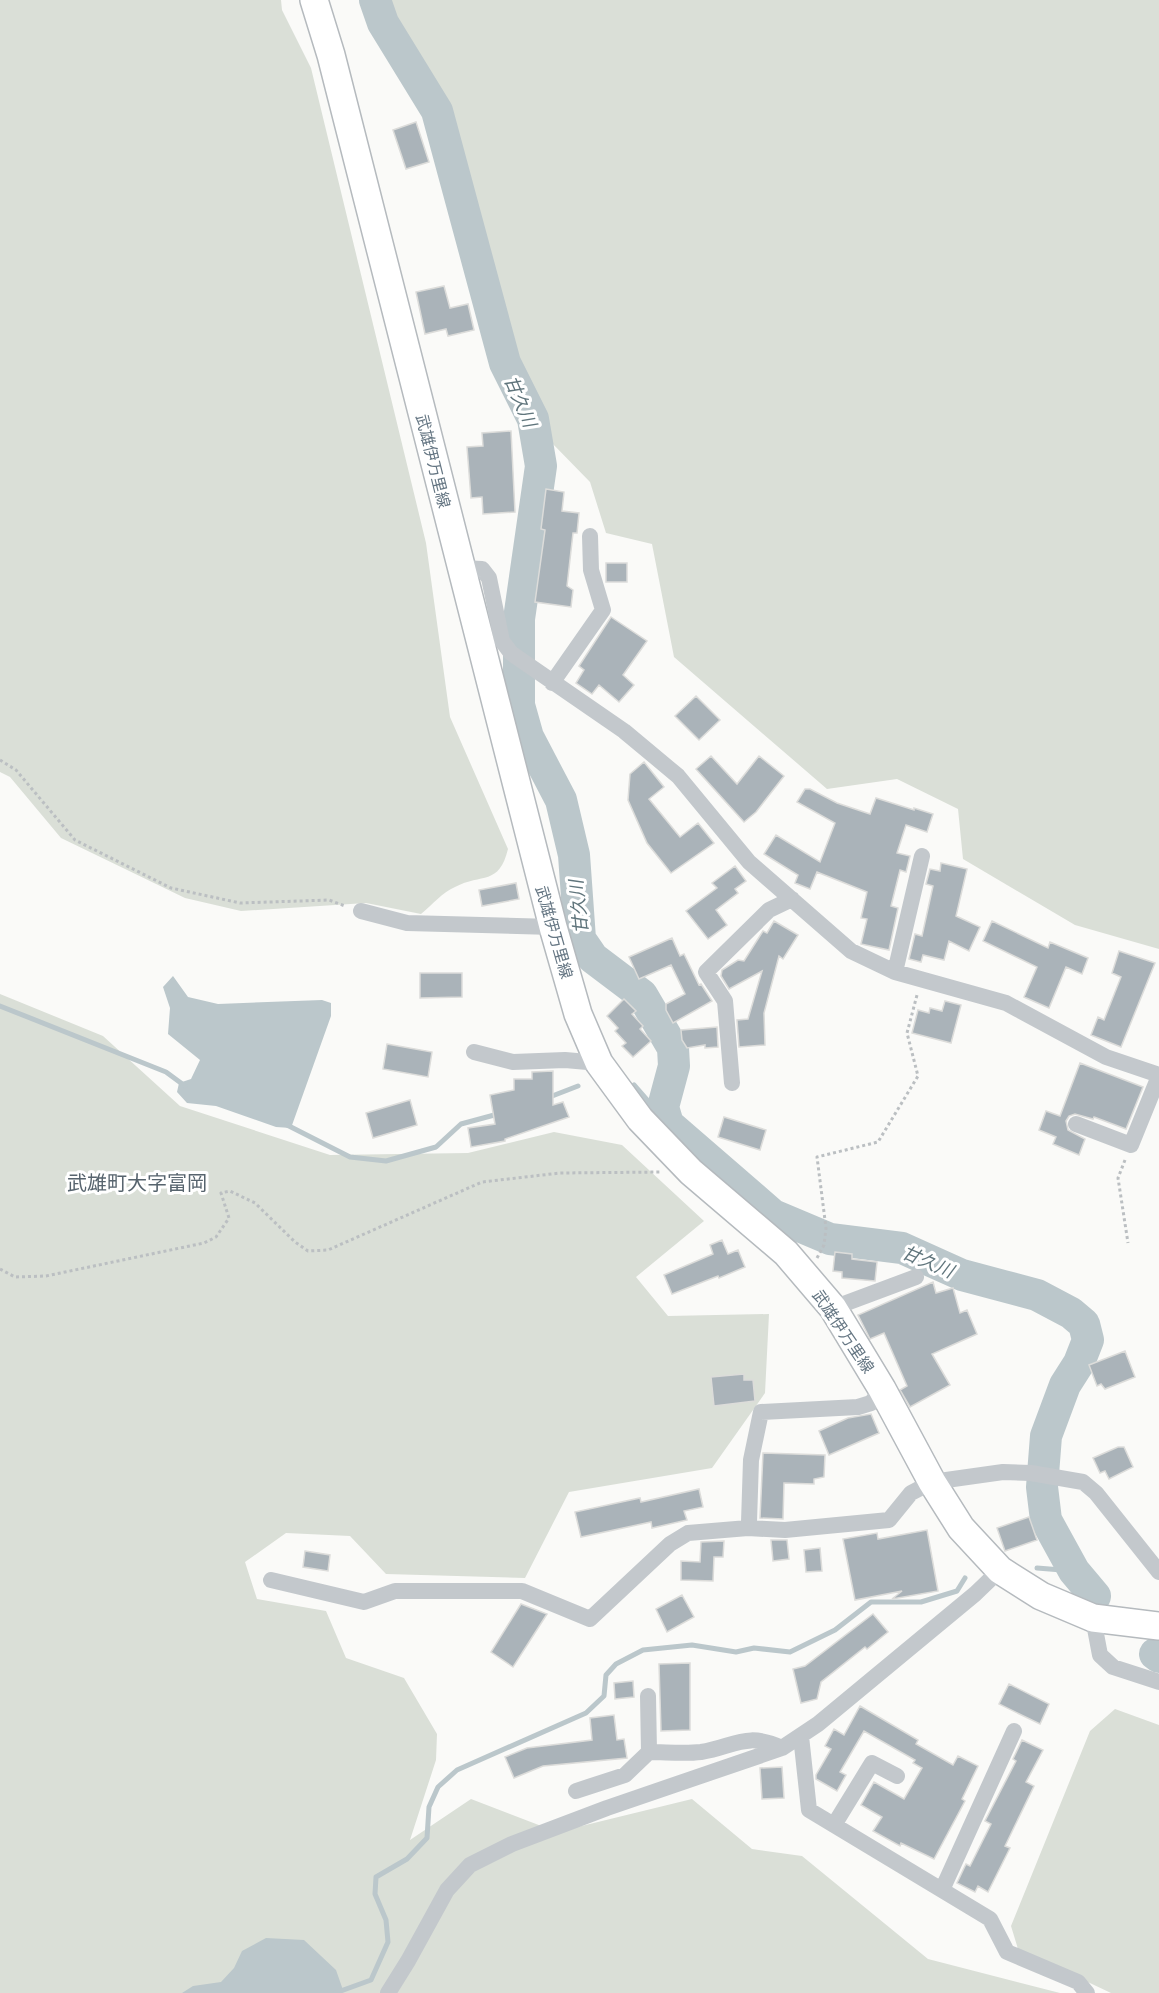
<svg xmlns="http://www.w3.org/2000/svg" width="1159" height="1993" viewBox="0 0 1159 1993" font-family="Lato,'Noto Sans JP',sans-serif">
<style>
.green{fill:#dadfd7}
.water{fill:#bbc7cb}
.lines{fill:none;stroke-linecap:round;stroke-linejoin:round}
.stream{stroke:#bbc7cb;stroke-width:5}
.river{stroke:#bbc7cb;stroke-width:32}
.building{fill:#aab3b9;stroke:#dcdcda;stroke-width:1.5}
.primary-casing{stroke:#b5babe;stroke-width:30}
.path{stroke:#bbbfc2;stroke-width:3;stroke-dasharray:3 3;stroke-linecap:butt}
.street{stroke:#c3c8cc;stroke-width:16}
.primary{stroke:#fff;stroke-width:27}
.labels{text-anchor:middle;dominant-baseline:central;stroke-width:6;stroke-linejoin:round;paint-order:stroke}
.street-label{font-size:16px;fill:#657683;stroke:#fff}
.water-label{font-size:18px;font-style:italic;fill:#60757c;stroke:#fff}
.quarter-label{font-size:20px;fill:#57646e;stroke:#fff}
</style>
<rect width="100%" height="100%" fill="#fafaf8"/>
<path class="green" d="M0,0h281l1,10 29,58 115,475 24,174 58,132c-9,37 -26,24 -53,38 -12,5 -23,18 -34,27l-55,-11 -125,8 -56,-13 -124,-60 -51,-61 -10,-5z
M364,0h795v949l-84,-24 -112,-66 -5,-50 -61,-30 -70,10 -153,-132 -22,-113 -46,-11 -16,-51 -81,-83 -79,-278z
M0,994l103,42 77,70 150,49 138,-2 86,-21 68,13 82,76 -68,56 32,39 101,-2 -4,79 -53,75 -143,24 -44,86 -139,-4 -36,-38 -64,-3 -41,29 12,37 69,12 20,47 58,20 33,56 -1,26 -26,80 61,-41 86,33 135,-33 60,50 50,7 126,103 132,34h-1060z
M1115,1709l44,16v268h-48l-93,-44 -7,-23 79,-195z"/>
<path class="water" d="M173,976l15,21 30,7 104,-4 9,3v13l-40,112 -15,-1 -60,-21 -29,-3 -10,-11 2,-9 12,-4 9,-19 -32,-26 2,-26 -7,-21z
M266,1938l38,2 32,30 7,20 -1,3h-160l11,-7 28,-4 13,-14 8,-17z"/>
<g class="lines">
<path class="stream" d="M0,1006l166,66 19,14
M634,1085l34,39
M547,1098l31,-12
M287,1125l63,32 36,4 50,-14 25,-23 37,-10
M1037,1568l37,3
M335,1993l36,-13 17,-38 -2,-22 -11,-26 1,-17 31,-18 20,-21 2,-31 9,-20 19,-17 129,-57 18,-17 2,-21 10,-11 27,-14 49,-5 44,7 18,-4 36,4 45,-22 36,-28h50l36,-11 8,-13"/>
<path class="river" d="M375,0l8,23 54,88 68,252 28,56 8,47 -22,153v86l9,32 33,63 13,55 6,84 13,19 49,37 31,53 1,18 -11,41 5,17 105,91 57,24 72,9 60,27 75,20 34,18 13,11 4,16 -9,23 -14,22 -19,51 -4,51 4,33 28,51 21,25
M1155,1654l4,3"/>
</g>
<path class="building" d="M416,122l13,40 -23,7 -13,-39z
M444,286l6,22 18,-4 6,26 -26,6 -2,-7 -21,5 -9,-42z
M511,431l4,81 -32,2 -1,-17 -11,1 -4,-51 16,-1 -1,-13z
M546,489l18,3 -2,19 17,2 -2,20h-4l-6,53 6,4 -2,17 -36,-5 10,-72 -4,-1z
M606,563h21v19h-21z
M611,617l36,24 -24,34 11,10 -15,17 -20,-17 -7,9 -16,-11 8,-13 -5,-4z
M696,696l24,24 -21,20 -24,-24z
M711,756l26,28 22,-28 25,20 -28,36 -12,10 -48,-53z
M644,762l20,25 -15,12 31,38 18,-14 16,20 -43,30 -24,-30 -19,-43 2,-26z
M805,789h5l27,14 33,11 6,-16 38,12v-2l19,6 -6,18 -21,-7 -9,28 13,3 -4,16 -6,-2 -9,36 7,2 -9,42 -28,-6 6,-25 -6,-1 6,-26 -50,-20 -7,17 -15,-6 3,-8 -34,-21 12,-19 44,27 15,-39 -38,-21z
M941,863l26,6 -11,47 24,11 -11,24 -20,-10 -5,19 -21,-5 -2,7 -12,-3 6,-25 7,2 11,-50 -7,-2 4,-15 10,2z
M735,866l11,15 -11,8 3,4 -22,17 11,15 -19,14 -22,-28 31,-23 -5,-5z
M516,883l3,16 -37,7 -3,-16z
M774,921l24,14 -15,24 -4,-3 -15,57 1,32 -26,2 -2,-27 11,-1 14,-48 -33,18 -8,-13 1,-6 16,-10 6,1 19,-30 4,2z
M992,921l56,27 2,-6 38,16 -6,16 -16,-7 -17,41 -25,-11 13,-30 -54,-26z
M672,938l8,18 4,-2 15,31 2,-1 11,17 -39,22 -7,-13v-6l19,-10 -14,-29 -32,14 -10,-22z
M1119,951l36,12 -34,84 -30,-12 7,-18 6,3 17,-43 -9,-4z
M420,973h42v24l-42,1z
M624,999l12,12 -4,3 11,12 -3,3 11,12 -18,16 -11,-11 4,-3 -11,-12 3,-3 -11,-12z
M945,1001l16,4 -10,38 -39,-10 6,-23 11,3 1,-5 12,3z
M717,1027l1,20 -13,1v-3l-18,3 -5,-8 -1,-10z
M387,1044l45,8 -4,25 -45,-8z
M1080,1063l63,24 -17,42 -32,-12 -1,2 -18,-5 -6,2 -3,5 2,9 17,9 -6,16 -26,-11 3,-7 -17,-7 7,-19 14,5z
M553,1071v34l10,-3 6,15 -64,22v2l-34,6 -3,-19 27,-4 -5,-29 24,-5v-11h18v-7z
M410,1100l7,25 -44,13 -7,-25z
M724,1117l42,13 -6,20 -42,-13z
M722,1240l6,14 10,-4 7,17 -26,11 -1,-2 -46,18 -8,-19 49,-21 -3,-9z
M835,1252l17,2v5l25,3 -2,19 -33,-3v-6l-9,-1z
M933,1282l3,11 17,-5 7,25 7,-3 10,24 -45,20 18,31 -40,22 -10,-17 7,-4 -23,-53 -14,6 -12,-24z
M1125,1351l10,26 -30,12 -4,-5 -4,2 -8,-21z
M744,1374v6h9l2,21 -41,5 -3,-29z
M871,1414l8,19 -50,22 -10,-24 29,-13z
M1118,1447h6l9,20 -24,12 -4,-8 -5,2 -7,-15z
M763,1453l62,2 -1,22 -10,2v5l-30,-1 -1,36 -23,-1z
M699,1489l4,18 -19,4 3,9 -35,8 -1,-6 -70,15 -6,-25 65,-14 1,4z
M1029,1517l8,23 -32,11 -8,-23z
M927,1530l11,61 -46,8 10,-8 -47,9 -12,-61 34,-6 1,6z
M771,1540h16l2,19 -16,2z
M724,1541l-1,16h-9l-1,24 -32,-1v-19l19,1 1,-20z
M820,1548l2,23 -16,1 -2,-22z
M305,1551l25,4 -2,16 -25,-4z
M682,1595l12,22 -27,15 -11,-23z
M521,1604l26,10 -34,53 -22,-15z
M873,1614l15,18 -21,17 -2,-2 -44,35 -4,17 -16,4 -8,-34 12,-3z
M690,1663v67l-29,1 -2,-67z
M633,1681l1,16 -19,2 -1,-16z
M1009,1684l40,20 -9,20 -41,-20z
M860,1706l58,34 -2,4 37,21 5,-9 20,10 -16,33 3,2 -31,58 -33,-16 -1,3 -27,-15 9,-14 -21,-12 13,-23 30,17 18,-31 -9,-5 2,-3 -51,-29 -24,41 6,3 -9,16 -21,-12v-4l15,-26 -6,-3 9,-17 10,6z
M614,1715l3,25 7,-1 3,19 -84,8 -29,12 -9,-21 22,-9 65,-8 -2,-22z
M1022,1740l21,10 -17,32 8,4 -29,60 5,2 -22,44 -10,-6 -3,6 -18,-9 9,-19 4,2 21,-42 -6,-3 31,-60 -3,-2z
M782,1767l2,31 -22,1 -2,-31z"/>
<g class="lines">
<defs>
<path id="primary" d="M314,0l17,55 222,872 25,87 21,49 41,56 51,53 95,81 47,55 49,81 50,93 29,46 39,42 41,26 52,22 66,8"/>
</defs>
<use href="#primary" class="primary-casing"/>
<path class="path" d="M0,760l16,10 59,70 96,48 69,15 89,-3 16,6
M1125,1160l-7,18 10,65
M817,1258l7,-13 2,-17 -9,-71 61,-15 40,-66 -11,-43 10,-38
M0,1269l15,8 31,-1 158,-33 12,-6 13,-19 -8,-25 9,-2 25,12 40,39 13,9 20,-1 154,-68 78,-9 102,-1"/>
<path class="street" d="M461,568l21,1 7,9 13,63 9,12 113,78 54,45 71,86 102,89 44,21 111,31 100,54 53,18
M552,683l51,-73 -12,-40 -1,-34
M361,911l46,12 146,4
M895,972l27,-116
M474,1052l39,10 52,-2 34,3
M732,1083l-7,-82 -19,-29 63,-62 23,-11
M1076,1124l55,21 28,-69
M833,1308l83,-31
M749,1522l2,-62 10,-48 97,-5 13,-4 11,-14
M271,1580l93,22 31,-11h127l68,28 80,-75 18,-11 60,-5 37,2 104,-10 22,-27 21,-11 71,-10 28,1 52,9 13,11 63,79
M1093,1618l7,37 13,12 46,15
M648,1696l1,56
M801,1736l8,74 181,109 17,33 71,30 9,11
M576,1791l49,-16 24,-23c17,0 35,2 52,0 33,-5 45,-21 81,-4
M834,1825l38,-62 25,13
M942,1890l72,-159
M388,1993l20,-32 39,-71 23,-25 42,-21 95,-36 175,-60 36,-24 157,-130 25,-24"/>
<use href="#primary" class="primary"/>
</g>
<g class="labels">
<g class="street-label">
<text transform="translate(434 461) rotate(76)">武雄伊万里線</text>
<text transform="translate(555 932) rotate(74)">武雄伊万里線</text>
<text transform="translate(844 1331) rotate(56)">武雄伊万里線</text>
</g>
<g class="water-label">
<text transform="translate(521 401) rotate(67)">甘久川</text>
<text transform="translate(578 907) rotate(-96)">甘久川</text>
<text transform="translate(928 1261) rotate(23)">甘久川</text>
</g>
<g class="quarter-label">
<text x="137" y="1182">武雄町大字富岡</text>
</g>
</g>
</svg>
